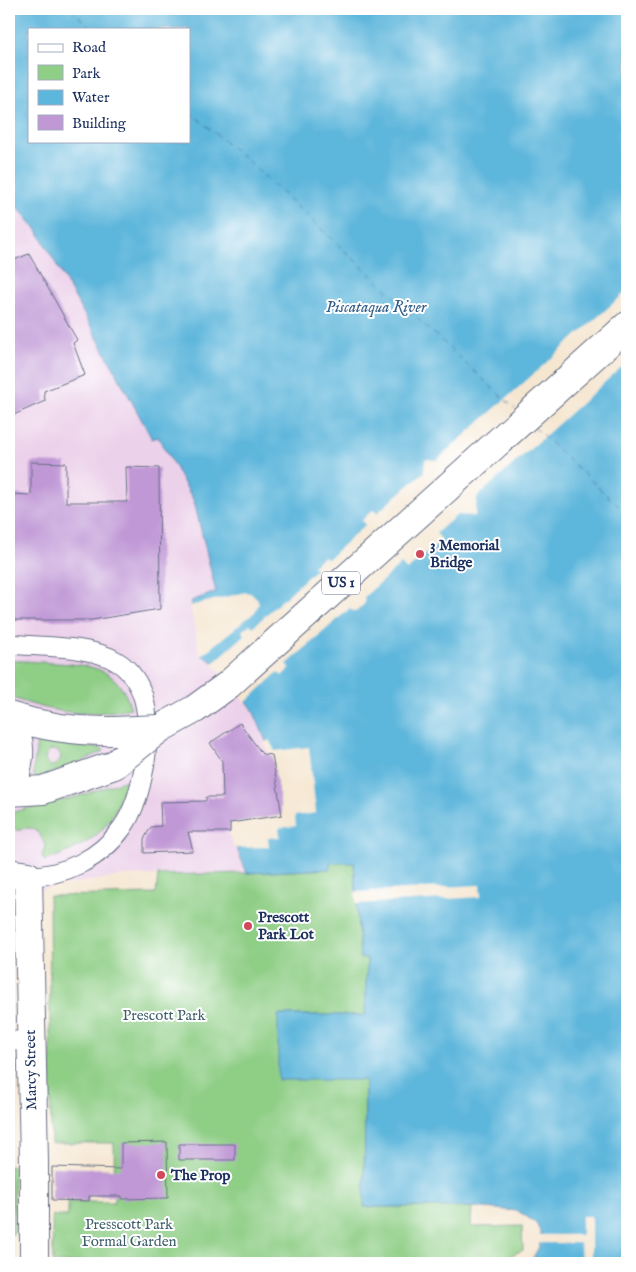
<svg xmlns="http://www.w3.org/2000/svg" width="636" height="1272" viewBox="0 0 636 1272" font-family="'IM FELL English',serif">
<style>
.built{fill:#ecd1ea}
.green{fill:#8ece85;stroke:#547e72;fill-rule:evenodd}
.water{fill:#5db6db;stroke:#3c729c;fill-rule:evenodd}
.pier{fill:#f5e6d0}
.lines{fill:none;stroke-linecap:round;stroke-linejoin:round}
.ferry{stroke:#325e8a;stroke-width:1;stroke-dasharray:6 5;stroke-linecap:butt}
.building{fill:#c098d6}
.street-casing{stroke:#676f86;stroke-width:21}
.secondary-casing{stroke:#676f86;stroke-width:30}
.primary-casing{stroke:#676f86;stroke-width:30}
.street{stroke:#fff;stroke-width:19}
.secondary{stroke:#fff;stroke-width:28}
.primary{stroke:#fff;stroke-width:28}
.primary-bridge-casing{stroke:#676f86;stroke-width:30;stroke-linecap:butt}
.primary-bridge{stroke:#fff;stroke-width:28}
.poi-dot{fill:#d1495b;stroke:#fff;stroke-width:2}
.labels{text-anchor:middle;dominant-baseline:central;stroke-width:4;stroke-linejoin:round;paint-order:stroke}
.shield{fill:#fff;stroke:#5f6d8e;stroke-width:1}
.shield-label{font-size:14px;font-weight:bold;fill:#1b2f5e}
.poi-label{font-size:15px;font-weight:bold;fill:#1b2f5e;stroke:#fff;text-anchor:start}
.park-label{font-size:15px;fill:#3e5f6a;stroke:#fff}
.street-label{font-size:15px;fill:#1b2f5e;stroke:#fff}
.water-label{font-size:16px;font-style:italic;fill:#325e8a;stroke:#fff}
</style>
<rect width="100%" height="100%" fill="#fff"/>
<filter id="ink" filterUnits="userSpaceOnUse"><feTurbulence type="fractalNoise" baseFrequency=".02" numOctaves="2"/><feDisplacementMap in="SourceGraphic" scale="10" xChannelSelector="R" yChannelSelector="G"/><feConvolveMatrix kernelMatrix="1 2 1 2 8 2 1 2 1" color-interpolation-filters="sRGB"/></filter>
<filter id="wash" filterUnits="userSpaceOnUse"><feTurbulence type="fractalNoise" baseFrequency=".0096" numOctaves="4" result="noise"/><feDisplacementMap in="SourceGraphic" scale="20" xChannelSelector="R" yChannelSelector="G"/><feGaussianBlur stdDeviation="1.12" result="paint"/><feColorMatrix in="noise" values="0 0 0 0 0 0 0 0 0 0 0 0 0 0 0 0 0 1.4 0 .05"/><feComposite in="paint" operator="in"/></filter>
<g filter="url(#wash)">
<rect width="100%" height="100%" fill="#f5e6d0"/>
<path class="built" d="M9,197l28,33 56,100 59,109 6,-3 36,65 22,91 2,73 34,43 20,47 10,60 -52,9v8l17,41 -125,3 -72,11 -41,13z"/>
<path class="green" d="M9,660c15,1 31,2 46,3 39,2 63,5 76,45 -45,10 -78,5 -121,-11z
M39,740l43,7 20,1 2,3 -32,15 -33,11h-4l-2,-3 4,-33zM50,750c25,0 -1,30 -5,7z
M126,780c-14,52 -33,63 -81,81l-3,-5 3,-10c-5,-14 -12,-23 -27,-15l-8,-6 -1,-12 70,-17z
M354,862l6,96h7l-2,57h-87l87,65v127h107l-1,20 51,-1 1,24 -29,13h-441l-1,-47h16v-14h47l-1,-59h-63l-2,-247 107,-2 2,-19 89,-2 82,-4 1,-6z
M9,1166l5,1v67h-5z"/>
<path class="water" d="M9,9h618v1254h-97l9,-16 2,-14 -5,-10 -18,-12 -46,-4h-108l1,-127h-87v-65h87l2,-57h-7l-6,-95h-24v6l-83,4 -17,-41v-9l52,-8 -10,-60 -20,-47 -34,-43 -16,-10 -11,-54 25,-9 -22,-91 -36,-64 -6,2 -59,-109 -56,-100 -28,-33zM29,29h160v112h-160z"/>
<path class="pier" d="M627,291v71l-150,135 -2,19 -18,-1 -21,18 6,7 -35,30 -6,-6 -37,33 1,6 -9,9 -7,-3 -62,55 3,4 -8,8 -4,-4 -33,31 -29,-36 -4,-3 33,-29 -3,-4 8,-7 3,3 62,-57 -2,-5 10,-8 5,2 37,-34 -3,-5 11,-10 4,3 47,-41 1,-13 12,1z
M246,592l4,1 7,5 2,5 -4,9 -53,43h-2l-10,-49z
M269,740l6,11 34,-4 7,66 -21,3 1,10 -17,2 1,9 -12,1 1,9 -35,1 -6,-16h2v-9l52,-8 -10,-60 -3,-1 -5,-11z
M480,885l1,12 -125,7 -1,-12z
M581,1216h10v47h-10l-1,-20h-43l1,-8h43z"/>
<g class="lines">
<path class="ferry" d="M70,9l23,20
M189,111l59,50 267,248
M534,427l93,87"/>
</g>
<g id="blocks">
<path class="building" d="M29,254l48,86 -4,3 12,32 -41,16 1,10 -36,16v-155z
M31,462l35,1v39h61l-1,-35 33,1 1,141 -68,11h-82v-126l21,1z
M240,723l22,31 10,1 10,60 -52,8v9h-42l5,19 -49,2v-14l7,-12 10,-1 -1,-24 46,-1v-4h17l-1,-36 -12,-18z
M167,1142l1,56 -46,1v-3h-33v5l-37,-1v-33l69,2v-26z
M179,1144h56v16h-56z"/>
</g>
</g>
<g filter="url(#ink)">
<use href="#blocks" fill-opacity="0" stroke="#676f86" stroke-width="1"/>
<g class="lines">
<defs>
<path id="street" d="M9,644c30,3 82,1 107,17 14,8 24,23 28,39 9,35 -1,99 -22,128 -21,30 -57,48 -94,48
M9,1041h22"/>
<path id="secondary" d="M9,873l19,3 6,285v102"/>
<path id="primary" d="M9,716c35,11 69,16 105,15
M9,720c17,23 9,46 3,71
M159,729l36,-20 33,-24 399,-359
M9,792l34,-2 71,-25"/>
</defs>
<use href="#street" class="street-casing"/>
<use href="#secondary" class="secondary-casing"/>
<use href="#primary" class="primary-casing"/>
<use href="#street" class="street"/>
<use href="#secondary" class="secondary"/>
<use href="#primary" class="primary"/>
<defs>
<path id="primary-bridge" d="M114,731l45,-2
M114,765l45,-36"/>
</defs>
<use href="#primary-bridge" class="primary-bridge-casing"/>
<use href="#primary-bridge" class="primary-bridge"/>
</g>
</g>
<g class="poi-dot">
<circle cx="420" cy="554" r="5"/>
<circle cx="248" cy="926" r="5"/>
<circle cx="161" cy="1175" r="5"/>
</g>
<g class="labels">
<rect class="shield" x="322" y="571.5" width="38" height="23" rx="4"/>
<g class="shield-label">
<text x="341" y="583">US 1</text>
</g>
<g class="poi-label">
<text x="430" y="545">3 Memorial<tspan x="430" dy="17">Bridge</tspan></text>
<text x="258" y="917">Prescott<tspan x="258" dy="17">Park Lot</tspan></text>
<text x="171" y="1175">The Prop</text>
</g>
<g class="park-label">
<text x="164" y="1015">Prescott Park</text>
<text x="129" y="1224">Presscott Park<tspan x="129" dy="17">Formal Garden</tspan></text>
</g>
<g class="street-label">
<text transform="translate(31 1070) rotate(-91)">Marcy Street</text>
</g>
<g class="water-label">
<text x="376" y="308">Piscataqua River</text>
</g>
</g>
<rect width="636" height="1272" fill="none" stroke="#fff" stroke-width="30"/>
<rect x="28" y="28" width="162" height="115" fill="#ffffff" stroke="#a4acbf"/>
<rect x="38" y="44" width="25" height="8" fill="#ffffff" stroke="#a4acbf"/>
<text x="72" y="52" font-size="15" fill="#1b2f5e">Road</text>
<rect x="38" y="65" width="25" height="15" fill="#8ece85" stroke="#a4acbf"/>
<text x="72" y="78" font-size="15" fill="#1b2f5e">Park</text>
<rect x="38" y="90" width="25" height="15" fill="#5db6db" stroke="#a4acbf"/>
<text x="72" y="102" font-size="15" fill="#1b2f5e">Water</text>
<rect x="38" y="115" width="25" height="15" fill="#c098d6" stroke="#a4acbf"/>
<text x="72" y="128" font-size="15" fill="#1b2f5e">Building</text>
</svg>
